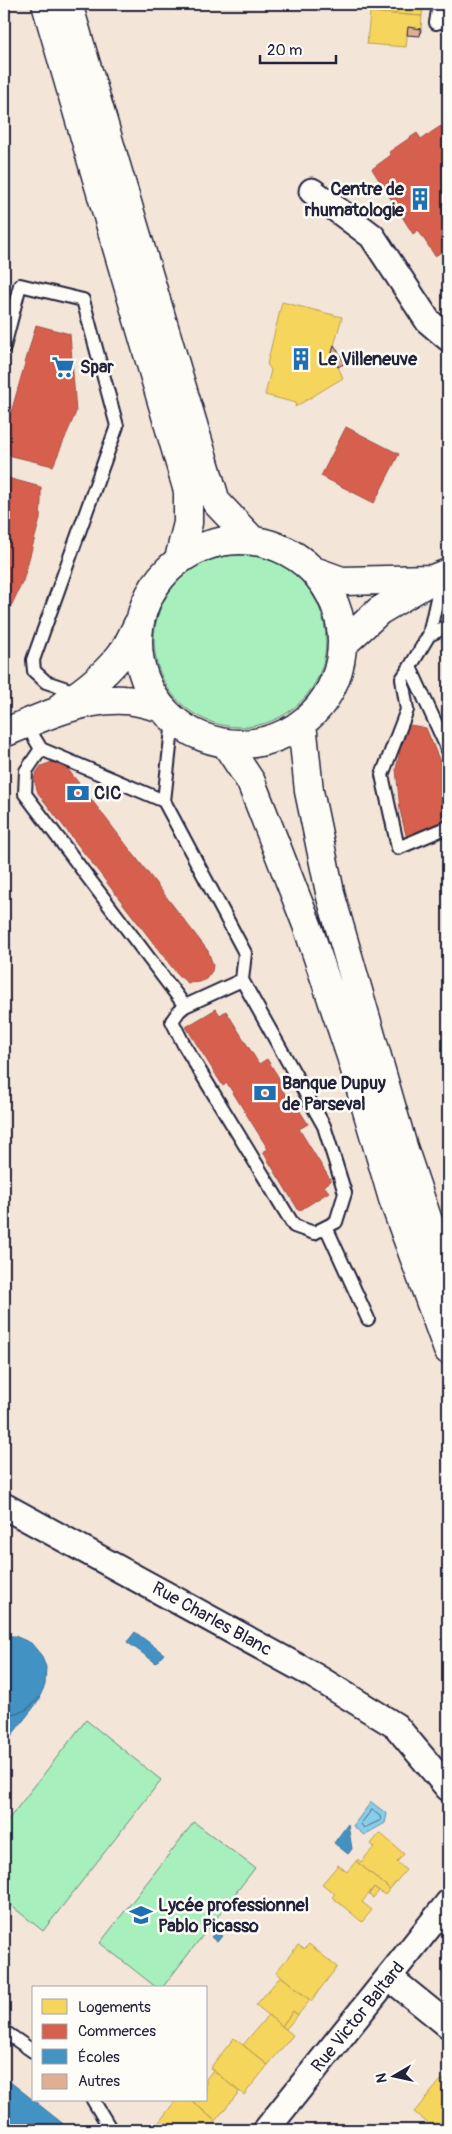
<svg xmlns="http://www.w3.org/2000/svg" width="452" height="2134" viewBox="0 0 452 2134" font-family="Pangolin,sans-serif">
<style>
.green{fill:#a7efbc;stroke:#64887c}
.water{fill:#88ceea;stroke:#5f89a4}
.homes{fill:#f6d55c;stroke:#b69f52}
.shops{fill:#d6604d;stroke:#a04d48}
.schools{fill:#4393c3;stroke:#39719a}
.lines{fill:none;stroke-linecap:round;stroke-linejoin:round}
.shore{stroke:#4b6781;stroke-width:1}
.building{fill:#e0ae92;stroke:#22223b}
.lane-casing{stroke:#22223b;stroke-width:16}
.street-casing{stroke:#22223b;stroke-width:29}
.secondary-casing{stroke:#22223b;stroke-width:31}
.lane{stroke:#fdfcf7;stroke-width:12}
.street{stroke:#fdfcf7;stroke-width:25}
.secondary{stroke:#fdfcf7;stroke-width:28}
.labels{text-anchor:middle;dominant-baseline:central;stroke-width:5;stroke-linejoin:round;paint-order:stroke}
.poi-label{font-size:18px;font-weight:bold;fill:#22223b;stroke:#fdfcf7;text-anchor:start}
.street-label{font-size:18px;fill:#22223b;stroke:#fdfcf7}
</style>
<rect width="100%" height="100%" fill="#f4e5d9"/>
<filter id="ink" filterUnits="userSpaceOnUse"><feTurbulence type="fractalNoise" baseFrequency=".02" numOctaves="2"/><feDisplacementMap in="SourceGraphic" scale="10" xChannelSelector="R" yChannelSelector="G"/><feConvolveMatrix kernelMatrix="1 2 1 2 8 2 1 2 1" color-interpolation-filters="sRGB"/></filter>
<g filter="url(#ink)">
<path class="green" d="M154 641a86 86 0 1 1 172 0a86 86 0 1 1-172 0Z
M86,1720l75,60 -118,151 -39,-31v-75z
M194,1822l61,46 -93,120h-5l-57,-45z"/>
<path class="water" d="M371,1802l16,12 -2,9 -21,12 -11,-9z"/>
<path class="homes" d="M371,4h52l-1,12 -52,-4z
M370,12l52,4 -1,13 -13,-2 -2,20 -39,-3z
M282,302l60,15 -10,36 11,25 -48,29 1,-4 -31,-8 6,-25 -4,-6z
M380,1833l24,21 -7,8 9,8 -16,19 -34,-28 2,-2 3,3 13,-15 -3,-3z
M356,1861l34,28 -5,6 -11,-8 -12,15 10,8 -10,12 -30,-25 3,-3 -13,-10 16,-19 9,7z
M374,1887l5,4 -6,7 -4,-3z
M309,1944l28,23 -26,34 -35,-29 22,-27 6,4z
M448,1965v13l-6,-5z
M281,1976l29,24 -12,15 -5,-4 -11,15 -26,-21z
M293,2011l5,4 -12,14 -4,-3z
M268,2015l25,20 -25,30 -25,-20z
M234,2038l34,27 -24,30 -34,-27z
M213,2070l26,22 -24,29 -24,-21h15v-21z
M442,2079l6,6v45h-12l-22,-18z
M176,2100h15l24,21 -8,9h-46l-5,-4z"/>
<path class="shops" d="M441,126l7,12v110l-13,8 -17,-26 -5,4 -41,-65 19,-14 -2,-3 28,-19 4,6z
M36,325l34,9 6,78 -23,54 -49,-12v-17z
M346,427l53,27 -25,49 -53,-27z
M4,477l37,10v14l-1,18 -17,62 -19,40z
M411,725l15,3 22,53v41l-41,17 -7,-29 -4,-41 9,-40z
M52,762l10,2 5,4 141,183 5,14 -1,6 -6,8 -6,3 -12,1 -10,-8 -140,-182 -4,-14 2,-6 5,-7z
M216,1009l4,6 6,-4 33,53 8,-5 17,27 -3,2 7,10 3,-1 17,27 -9,5 32,52 -7,5 5,6 -30,19 -36,-59 5,-3 -41,-66 -4,3 -37,-59z"/>
<path class="schools" d="M135,1632l29,22 -8,9 -29,-21z
M4,1636h11l16,7 10,12 5,12 -1,18 -6,13 -11,11 -18,6h-6z
M40,1697l1,1 -37,47v-30l20,-4z
M348,1824l4,25 -4,5 -14,-11z
M216,1932l6,4 -5,6 -6,-5z
M4,2077l67,53h-67z"/>
<g class="lines">
<path class="shore" d="M372,1810l8,6 1,4 -17,8 -3,-4z"/>
</g>
<path class="building" d="M408,27l13,2 -1,7 -13,-1z
M334,345l11,18 -7,4 -6,-14z"/>
<g class="lines">
<defs>
<path id="lane" d="M439,4l-3,19 12,-3
M4,347l16,-62 63,15 34,126 -84,234 1,11 12,11 33,11
M429,635l19,-9
M410,667l19,-32 13,-60
M26,724l15,25 123,52
M41,749l-15,22 -1,23 160,212 -6,5 -7,10 12,24 110,181 20,7 22,-11 9,-29 -21,-67 -82,-146 3,-27 -81,-152 9,-81
M448,750l-38,-83 -8,12 5,31 -25,65 16,73 50,-21
M185,1006l57,-26
M326,1227l42,92
M5,2032l29,20
M93,2100l18,30"/>
<path id="street" d="M312,191l60,45 56,85 20,17
M4,1506l309,169 83,51 52,62
M390,1978l58,47
M266,2130l182,-227"/>
<path id="secondary" d="M46,4l142,487v32l-9,36
M68,4l148,498 36,38
M138 642a102 102 0 1 1 204 0a102 102 0 1 1-204 0Z
M314,571l28,10 90,-2
M342,645l37,-34 54,-32 15,-6
M63,705c23,-15 46,-33 62,-56 5,-8 9,-17 13,-25
M302,723l7,68 22,106 72,250 45,133
M4,733c38,-16 78,-35 120,-33 12,0 26,5 38,8
M226,744l25,38 56,143 44,131 42,143 55,151"/>
</defs>
<use href="#lane" class="lane-casing"/>
<use href="#street" class="street-casing"/>
<use href="#secondary" class="secondary-casing"/>
<use href="#lane" class="lane"/>
<use href="#street" class="street"/>
<use href="#secondary" class="secondary"/>
</g>
</g>
<defs>
<symbol id="building-bare" viewBox="-9 -9 18 18"><path d="M-4-6H4V6H1V3H-1V6H-4ZM-2.5-4.3h1.7v1.8h-1.7ZM.8-4.3h1.7v1.8H.8ZM-2.5-1h1.7V.8h-1.7ZM.8-1h1.7V.8H.8Z" fill="#1f6fb2" stroke="#fdfcf7" stroke-width="2.5" paint-order="stroke"/></symbol>
<symbol id="supermarket-bare" viewBox="-9 -9 18 18"><path d="M-6-5.5h2.5l.6 2H6L4.5 2H-2.5L-4.4-4H-6ZM-1.5 3.2a1.3 1.3 0 1 0 .1 0ZM3 3.2a1.3 1.3 0 1 0 .1 0Z" fill="#1f6fb2" stroke="#fdfcf7" stroke-width="2.5" paint-order="stroke"/></symbol>
<symbol id="bank-bare" viewBox="-9 -9 18 18"><path d="M-6-4H6V4H-6ZM0-2.3a2.3 2.3 0 1 0 0 4.6a2.3 2.3 0 1 0 0-4.6Z" fill="#1f6fb2" stroke="#fdfcf7" stroke-width="2.5" paint-order="stroke"/></symbol>
<symbol id="school-bare" viewBox="-9 -9 18 18"><path d="M0-5L7-2L0 1L-7-2ZM-4 1L0 2.5L4 1V4Q0 6-4 4Z" fill="#1f6fb2" stroke="#fdfcf7" stroke-width="2.5" paint-order="stroke"/></symbol>
</defs>
<g fill-rule="evenodd">
<use href="#building-bare" x="404" y="183" width="32" height="32"/>
<use href="#building-bare" x="285" y="343" width="32" height="32"/>
<use href="#supermarket-bare" x="47" y="351" width="32" height="32"/>
<use href="#bank-bare" x="62" y="777" width="32" height="32"/>
<use href="#bank-bare" x="249" y="1077" width="32" height="32"/>
<use href="#school-bare" x="125" y="1899" width="32" height="32"/>
</g>
<g class="labels">
<g class="poi-label">
<text x="404" y="189" text-anchor="end">Centre de<tspan x="404" dy="21">rhumatologie</tspan></text>
<text x="318" y="359">Le Villeneuve</text>
<text x="80" y="367">Spar</text>
<text x="94" y="793">CIC</text>
<text x="282" y="1083">Banque Dupuy<tspan x="282" dy="21">de Parseval</tspan></text>
<text x="158" y="1905">Lycée professionnel<tspan x="158" dy="21">Pablo Picasso</tspan></text>
</g>
<g class="street-label">
<text transform="translate(212 1619) rotate(29)">Rue Charles Blanc</text>
<text transform="translate(358 2017) rotate(-51)">Rue Victor Baltard</text>
</g>
</g>
<rect width="452" height="2134" fill="none" stroke="#fdfcf7" stroke-width="20"/>
<rect x="10" y="10" width="432" height="2114" fill="none" stroke="#22223b" stroke-width="2" filter="url(#ink)"/>
<rect x="32" y="1986" width="175" height="115" fill="#fdfcf7" stroke="#a5a5ac"/>
<rect x="42" y="1999" width="25" height="15" fill="#f6d55c" stroke="#a5a5ac"/>
<text x="78" y="2012" font-size="15" fill="#22223b">Logements</text>
<rect x="42" y="2024" width="25" height="15" fill="#d6604d" stroke="#a5a5ac"/>
<text x="78" y="2036" font-size="15" fill="#22223b">Commerces</text>
<rect x="42" y="2049" width="25" height="15" fill="#4393c3" stroke="#a5a5ac"/>
<text x="78" y="2062" font-size="15" fill="#22223b">Écoles</text>
<rect x="42" y="2074" width="25" height="15" fill="#e0ae92" stroke="#a5a5ac"/>
<text x="78" y="2086" font-size="15" fill="#22223b">Autres</text>
<g transform="translate(394 2076) rotate(261)" stroke="#fdfcf7" stroke-width="4" paint-order="stroke">
<path d="M0-4L9 19L0 12L-9 19Z" fill="#22223b"/>
<text y="-8" font-size="14" font-weight="bold" text-anchor="middle" fill="#22223b">N</text>
</g>
<path d="M260 55v8h76v-8" fill="none" stroke="#22223b" stroke-width="2.5"/>
<text x="267" y="55" font-size="15" fill="#22223b" stroke="#fdfcf7" stroke-width="4" paint-order="stroke">20 m</text>
</svg>
